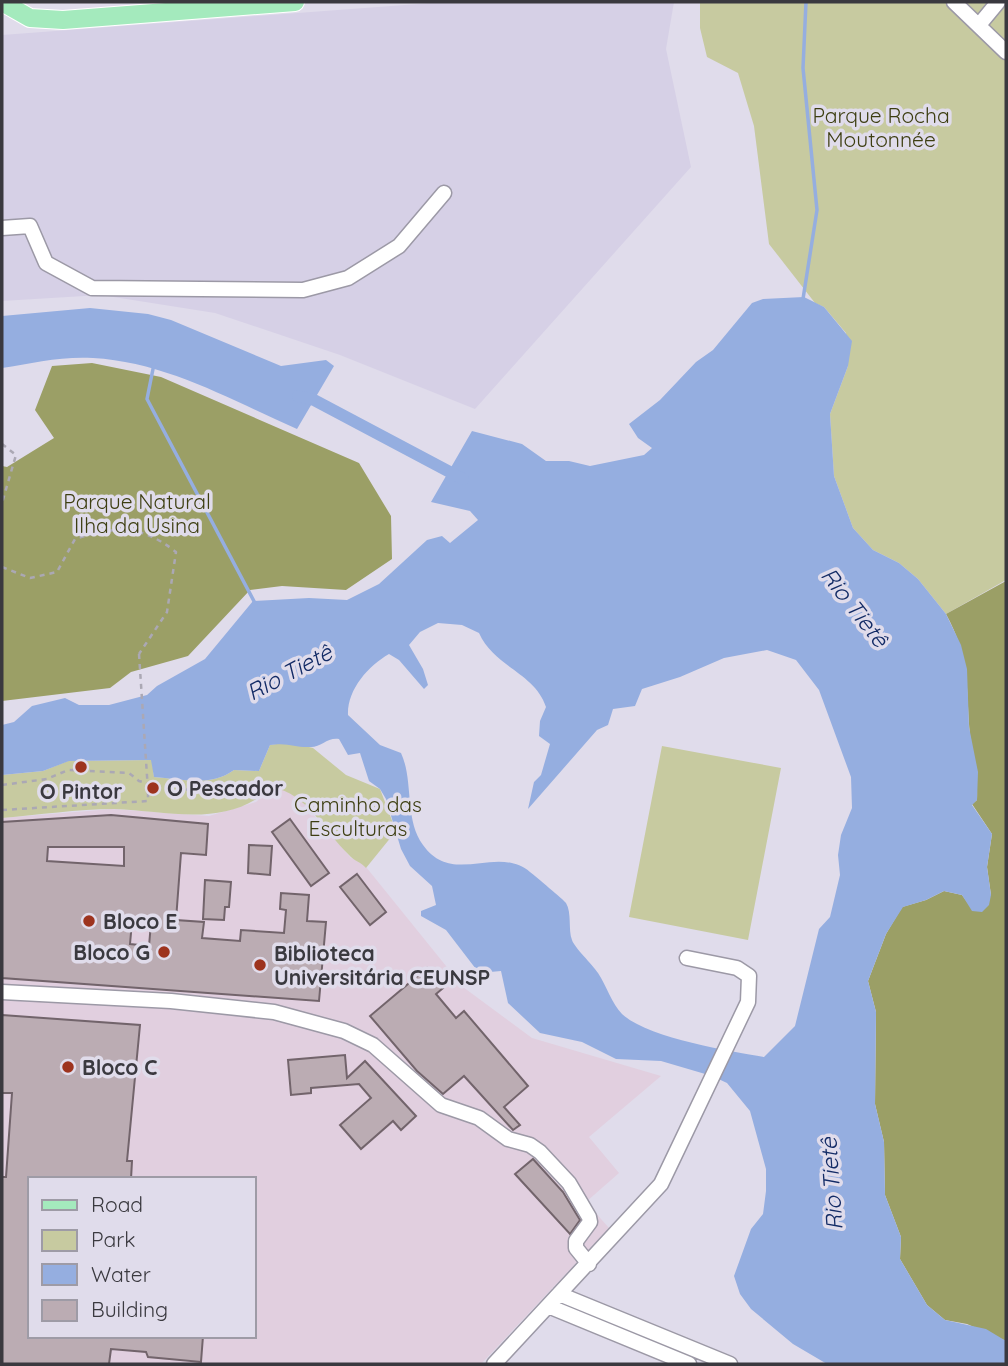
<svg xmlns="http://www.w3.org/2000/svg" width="1008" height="1366" viewBox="0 0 1008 1366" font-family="Quicksand,sans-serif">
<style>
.built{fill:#d6d0e6}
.education{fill:#e1cfdf;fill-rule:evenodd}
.green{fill:#c7caa0}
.forest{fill:#9b9f66}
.water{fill:#95aee0;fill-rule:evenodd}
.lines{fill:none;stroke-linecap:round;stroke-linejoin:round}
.stream{stroke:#95aee0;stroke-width:3.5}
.canal{stroke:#95aee0;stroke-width:12}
.building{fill:#bbacb3;stroke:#72646b;stroke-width:2;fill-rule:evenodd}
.minor-casing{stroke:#9c99a6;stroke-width:17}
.major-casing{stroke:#fff;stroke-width:20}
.path{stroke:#aba8b4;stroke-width:2.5;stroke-dasharray:5 5;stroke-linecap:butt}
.minor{stroke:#fff;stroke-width:14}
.major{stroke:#a4eabd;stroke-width:18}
.path-bridge{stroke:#aba8b4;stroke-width:2.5;stroke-dasharray:5 5;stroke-linecap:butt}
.poi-dot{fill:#9d331e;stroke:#e0dceb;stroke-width:2.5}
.labels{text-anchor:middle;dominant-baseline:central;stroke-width:7;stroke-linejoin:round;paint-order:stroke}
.park-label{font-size:21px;fill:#3d3e11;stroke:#e0dceb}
.poi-label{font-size:21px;font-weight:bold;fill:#3a393f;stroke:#e0dceb;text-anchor:start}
.water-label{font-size:23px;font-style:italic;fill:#132b66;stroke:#e0dceb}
</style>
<rect width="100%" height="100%" fill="#e0dceb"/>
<path class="built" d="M445,2h229l-8,47 25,118 -216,242 -135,-54 -125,-42 -114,-18 -99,6v-266z"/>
<path class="education" d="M272,787l14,3 13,8 52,60 11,4 101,125 69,51 129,38 -72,61 30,36 -33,29 23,26 -128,136h-479v-546l110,-9 97,7 47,-14zM30,1179h224v157h-224z"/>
<path class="green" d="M700,2h306v578l-60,34 -28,-35 -19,-16 -26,-13 -20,-22 -19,-52 -4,-62 18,-48 -2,-33 -22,-26 -9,-4 -46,-59 -15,-118 -16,-53 -31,-16 -7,-29z
M289,742l24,6 33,27 34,14 16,42 -30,37c-5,-6 -12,-7 -17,-13 -25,-24 -41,-61 -77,-68 -45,42 -102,24 -158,22 -37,0 -75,6 -112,9v-43l41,-4 25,-10 84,-1 2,17c28,2 57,10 80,-7l25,1 11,-26z
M662,746l119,22 -33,172 -119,-23z"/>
<path class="forest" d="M92,363l69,14 198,86 32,53 1,43 -46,31 -64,-4 -32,4 -62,66 -57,16 -21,16 -108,13v-235l5,1 47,-29 -19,-28 17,-44z
M1006,581v760l-39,-17 -22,-4 -18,-15 -27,-46 1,-22 -16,-42 -1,-53 -9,-38 1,-92 -8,-31 18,-47 16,-27 24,-7 18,-9 18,4 8,11 21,-11 -4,-28 5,-33 -20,-30 5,-4c1,-32 -6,-47 -8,-76 -3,-46 0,-67 -23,-110z"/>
<path class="water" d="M804,297l20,10 28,34 -4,25 -18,48 4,62 19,52 20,22 26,13 19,16 28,35 15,31 6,24 2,58 9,45 -1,28 -5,5 20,29 -5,33 4,28 -2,10 -7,7 -10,-1 -10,-16 -18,-4 -18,9 -23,7 -17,27 -18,47 8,31 -1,92 9,38 1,53 16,42 -1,22 27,46 18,15 41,9 20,12v23h-179l-34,-20 -42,-35 -11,-15 -6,-18 17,-47 12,-15 3,-23v-22l-16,-58 -23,-28 -15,-7 -51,-15 -45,-2 -34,-17 -42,-9 -32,-30 -7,-32 -22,2 -33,-43 -25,-14v-5l15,-6 -4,-19 -22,-20 -9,-17 -15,-50 -6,-10 -11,-8 -9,-28 -12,2 -9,-16c-11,-2 -18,8 -28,8 -16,1 -22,-5 -41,-2l-11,26 -25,-1c-23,17 -52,9 -80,7l-3,-17 -82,1 -26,10 -41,4v-50l12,-3 18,-16 33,-8 14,7h30l38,-10 10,-9 48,-27 48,-58 56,-3 38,2 32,-16 48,-44 15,-4 8,7 28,-23 -8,-9 -39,-9 41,-71 50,13 24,17h23l21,5 54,-11 8,-7 -14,-10 -9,-14 31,-24 36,-38 17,-12 39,-47 11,-4zM438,623l24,2 17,8c15,34 56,40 67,74l-6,14 -1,15 11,8 -9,31 -7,7 -6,27 69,-79 11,-5 5,-16 22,-3 7,-17 38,-12 44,-19 43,-8 29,10 23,30 32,87 1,31 -11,27 -3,20 2,20 -10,42 -11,12 -24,97 -31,31c-35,-6 -116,-19 -142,-43 -10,-10 -16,-29 -24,-41 -6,-9 -24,-26 -26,-33 -4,-10 0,-27 -6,-37 -2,-3 -31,-27 -36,-31 -34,-28 -77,15 -107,-27 -19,-26 -9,-64 -22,-92l-21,-8 -32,-30c-1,-25 20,-49 41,-61l10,6 25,29 4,-4 -5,-16 -14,-24 11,-13z
M90,308l58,6 23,6 110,46 45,-6 8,6 -37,63c-66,-29 -131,-67 -204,-71 -30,-2 -61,5 -91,10v-52z"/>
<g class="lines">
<path class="stream" d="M803,299l14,-89 -14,-142 3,-66
M154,364l-7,35 109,206"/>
<path class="canal" d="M298,396l16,4 149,79"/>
</g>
<path class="building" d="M111,815l97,9 -2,31 -25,-2 -5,67 28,2 -2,16 38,3 1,-11 43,3 2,-23 -6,-1 1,-16 28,2 -2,26 19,1 -7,79 -317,-23v-156zM48,847h76v19l-77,-5zM132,922l19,1 -2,23 -19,-2z
M290,819l39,54 -18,13 -39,-54z
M249,845l23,1 -2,29 -22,-2z
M357,874l29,38 -16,13 -30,-38z
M205,880l26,2 -2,25h-4l-1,13 -21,-1z
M427,968l16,20 -7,6 20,24 8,-7 64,75 -24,21 16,18 -7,5 -49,-54 -21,18 -26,-23 -47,-55z
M2,1015l138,10 -13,136h5l-1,18h-101v157h173l-2,26 -53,-5 -2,-5 -35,-3 -2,15h-107v-187h4l6,-84h-10z
M345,1055l2,23 18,-17 51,55 -15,14 -8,-9 -32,28 -21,-24 31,-27 -12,-14 -48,4v5l-20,2 -3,-35z
M533,1159l30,33 17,28 -10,14 -55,-60z"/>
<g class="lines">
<defs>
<path id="minor" d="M954,2l52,50
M979,25l19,-23
M2,228l28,-2 16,37 46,25 211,2 45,-12 51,-32 45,-53
M2,992l169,9 103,11 70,19 29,14 68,60 38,13 29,21 22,6 10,7 29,31 20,34 1,5 -14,19v7l13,16
M559,1294l171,70
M548,1306l141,58
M494,1364l167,-180 87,-182 1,-26 -12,-8 -50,-10"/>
<path id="major" d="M2,2l28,16 33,2 232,-18"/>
</defs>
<use href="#minor" class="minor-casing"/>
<use href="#major" class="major-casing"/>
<path class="path" d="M2,444l14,11 -14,48
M2,567l28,11 27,-6 18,-33c42,-13 65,-15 101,13l-9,60 -28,42
M2,785l45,-6 21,-9 61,3 10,8 21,6 31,3
M2,810l146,-9v-10"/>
<use href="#minor" class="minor"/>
<use href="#major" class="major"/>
<path class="path-bridge" d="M139,654l9,137"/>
</g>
<g class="poi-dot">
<circle cx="81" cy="767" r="7"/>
<circle cx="153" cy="788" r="7"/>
<circle cx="89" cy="921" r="7"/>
<circle cx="164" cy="952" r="7"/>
<circle cx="260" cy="965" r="7"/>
<circle cx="68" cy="1067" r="7"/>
</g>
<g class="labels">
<g class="park-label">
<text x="881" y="115">Parque Rocha<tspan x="881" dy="24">Moutonnée</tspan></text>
<text x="137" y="501">Parque Natural<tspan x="137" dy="24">Ilha da Usina</tspan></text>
<text x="358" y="804">Caminho das<tspan x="358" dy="24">Esculturas</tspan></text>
</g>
<g class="poi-label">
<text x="167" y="788">O Pescador</text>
<text x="81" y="791" text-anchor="middle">O Pintor</text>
<text x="103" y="921">Bloco E</text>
<text x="150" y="952" text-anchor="end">Bloco G</text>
<text x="274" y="953">Biblioteca<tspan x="274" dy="24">Universitária CEUNSP</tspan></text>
<text x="82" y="1067">Bloco C</text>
</g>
<g class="water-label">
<text transform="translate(855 607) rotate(52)">Rio Tietê</text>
<text transform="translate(289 672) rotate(-28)">Rio Tietê</text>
<text transform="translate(831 1184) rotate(-94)">Rio Tietê</text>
</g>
</g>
<rect width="1008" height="1366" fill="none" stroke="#3a393f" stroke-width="7"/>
<rect x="28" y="1177" width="228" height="161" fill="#e0dceb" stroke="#9e9ba6" stroke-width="2"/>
<rect x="42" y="1200" width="35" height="10" fill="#a4eabd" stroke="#9e9ba6" stroke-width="2"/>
<text x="91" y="1212" font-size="21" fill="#3a393f">Road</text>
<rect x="42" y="1230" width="35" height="21" fill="#c7caa0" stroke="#9e9ba6" stroke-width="2"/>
<text x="91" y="1247" font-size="21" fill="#3a393f">Park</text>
<rect x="42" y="1264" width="35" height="21" fill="#95aee0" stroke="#9e9ba6" stroke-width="2"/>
<text x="91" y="1282" font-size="21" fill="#3a393f">Water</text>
<rect x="42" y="1300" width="35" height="21" fill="#bbacb3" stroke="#9e9ba6" stroke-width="2"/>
<text x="91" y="1317" font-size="21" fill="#3a393f">Building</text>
</svg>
